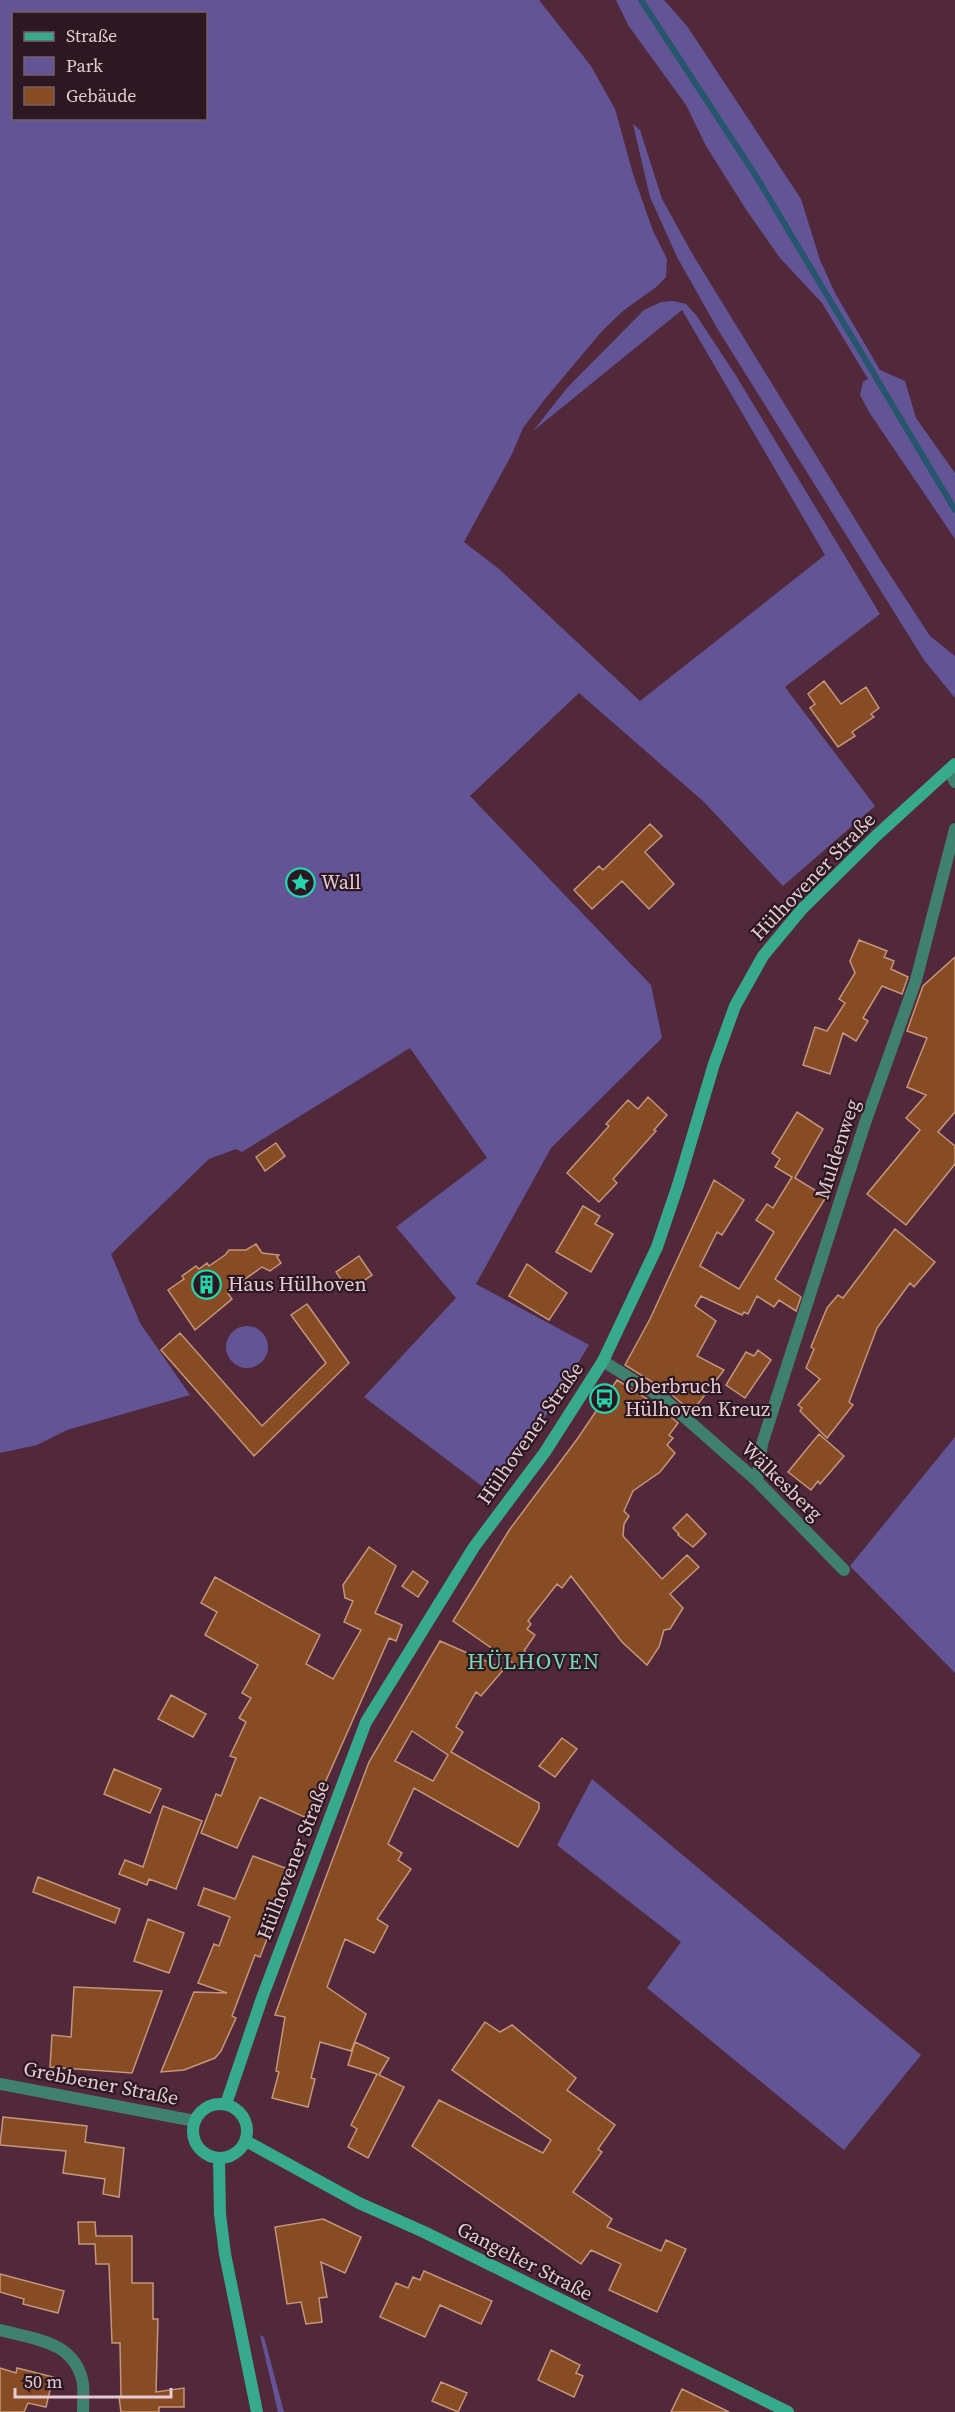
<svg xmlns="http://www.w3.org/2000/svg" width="955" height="2412" viewBox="0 0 955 2412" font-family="'Source Serif 4',serif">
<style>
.green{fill:#635496;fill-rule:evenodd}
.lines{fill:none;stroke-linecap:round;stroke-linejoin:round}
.stream{stroke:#26566d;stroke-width:6}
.building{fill:#874c23;stroke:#c4967a;stroke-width:1.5;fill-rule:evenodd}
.street{stroke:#40806e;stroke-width:12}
.secondary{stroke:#37a98c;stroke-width:12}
.labels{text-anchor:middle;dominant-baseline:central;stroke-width:4.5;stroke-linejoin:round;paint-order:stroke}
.street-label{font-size:20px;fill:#e6cad5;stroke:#2c1820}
.poi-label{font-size:20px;fill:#e6cad5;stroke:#2c1820;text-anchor:start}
.quarter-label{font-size:22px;letter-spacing:1.5px;fill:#76d6ba;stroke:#2c1820}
</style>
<rect width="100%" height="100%" fill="#52283b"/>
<path class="green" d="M0,0h539l52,66 24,43 18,65 20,57 14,28 -1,18 -11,11 -31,22 -22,21 -57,68 -22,29 -11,26 -48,88 35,27 141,132 185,-146 -143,-245 -149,121 34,-43 77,-78 17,-8 12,-1 13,3 10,11 39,59 145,240 -95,73 90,119 -92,80 -79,-84 -125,-109 -109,103 181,189 11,53 -111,110 -75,136 113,61 -47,77 -51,71 -127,-96 92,-99 -60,-71 91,-69 -77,-110 -168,104 -6,-3 -27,10 -98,95 29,69 50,72 -123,35 -30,15 -37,8zM14,14h192v104h-192z
M616,0h48l23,26 114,173 19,61 15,33 45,77 25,11 11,37 39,55v66l-86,-127 -9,-17 3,-13 5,-3 -46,-76 -42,-45 -33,-47 -41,-65 -20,-41 -58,-80z
M633,124l7,6 22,69 31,56 186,303 51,78 25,20v42l-31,-38 -207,-332 -40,-71 -27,-60z
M226 1347a21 21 0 1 1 42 0a21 21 0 1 1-42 0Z
M955,1437v236l-105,-107z
M592,1779l329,276 -77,95 -197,-162 34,-46 -124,-97z
M260,2335l4,2 20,75h-6z"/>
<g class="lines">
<path class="stream" d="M641,0l115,176 199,334"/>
</g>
<path class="building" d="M824,681l17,23 25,-17 13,21 -8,6 3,3 -22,15 3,4 -17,11 -28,-39 5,-4 -7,-10z
M650,824l12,12 -17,16 29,32 -25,25 -27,-28 -30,28 -18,-19 25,-24 4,4z
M859,940l28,11 -3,6 10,4 -3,8 17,8 -6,17 -20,-8 -19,32 5,3 -12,20 -13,-8 -13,41 -27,-9 12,-38 12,4 18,-28 -6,-4 16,-26 -5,-12z
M955,957v155l-17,20 17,14v18l-49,61 -39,-31 53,-64 -14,-12 20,-23 -19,-8 20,-49 -20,-7 16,-45z
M648,1097l19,18 -13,15 2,1 -43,48 4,4 -18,19 -32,-29 42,-47 -3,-2 22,-24 10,9z
M797,1112l26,17 -28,49 31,19 -51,82 26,18 -5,14 -17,-11 -5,7 -17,-11 -9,18 -4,-2 -2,3 -41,-19 -6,10 21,15 -19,35 27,14 -30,39 -4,-3 -2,3 -18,-16 -45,-28 25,-46 64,-139 30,20 -22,35 -5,-3 -17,34 39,23 35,-57 -18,-12 11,-16 6,4 19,-31 -17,-10 5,-8 -8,-6z
M276,1143l9,13 -20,15 -9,-14z
M583,1206l17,10 -5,8 18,10 -22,38 -35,-20z
M895,1229l40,33 -21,25 -4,-4 -33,45 -28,74 4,3 -26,33 -27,-27 2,-3 -4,-3 22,-26 -14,-11 8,-19 -3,-2 16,-39 11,-13 5,3z
M256,1244l6,9 17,2 -2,2 4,6 -11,8 -8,-4 -35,25 5,7 -37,31 -27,-40 16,-11 -2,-3 14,-10 3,3 8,-6 2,3 16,-11 4,-5h17z
M359,1256l13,19 -23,16 -13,-19z
M527,1264l40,29 -18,27 -40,-24z
M307,1304l42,59 -95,93 -93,-106 19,-17 82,93 64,-63 -35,-48z
M758,1350l13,10 -26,38 -19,-13 20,-33 8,4z
M617,1380l43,27 18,16 -9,12 4,3 -6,7 8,8 -15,19 -27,19 -9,20 5,5 -5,8 -1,12 39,43 25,-24 12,12 -29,27 13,14 -13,21 -6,1 -5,17 -12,18 -25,-23 -51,-66 -9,12 -5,-4 -29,37 3,3 -4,5 8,6 -11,16 3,2 -10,13 -64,-45 57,-92 68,-91z
M819,1434l25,22 -24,28 -2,-3 -7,9 -23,-18z
M687,1514l19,20 -13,13 -15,-12 1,-1 -6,-6z
M369,1547l27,19 -21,47 27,12 -6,16 -7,-3 -80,181 -49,-22 -23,51 -36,-15 15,-39 5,2 15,-38 -6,-2 16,-34 -7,-4 12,-20 -9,-5 16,-28 -53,-30 12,-23 -16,-9 14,-26 105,58 -14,29 27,15 28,-49 -17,-8 9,-21 -8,-3 -2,-13z
M413,1571l15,11 -10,15 -16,-11z
M440,1641l64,28 -23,27 -5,-4 -20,35 7,5 -12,20 88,51v6l-21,38 -104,-59 -26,56 14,9 -4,7 13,9 -34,50 11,7 -14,27 -29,-14 -18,48 39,27 -15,37 -31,-9 -9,36 4,1 -7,28 -36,-9 7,-26 -3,-1 9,-54 -10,-2 18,-50 76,-203zM412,1731l36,24 -15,26 -38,-20z
M171,1695l35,19 -13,23 -35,-18z
M562,1738l15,11 -22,28 -16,-11z
M114,1769l47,20 -11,24 -46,-19z
M163,1806l39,15 -26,68 -27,-10 -2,6 -28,-11 6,-14 18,7z
M253,1856l40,15 -33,86 -5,-2 -23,61 4,2 -15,33 -6,7 -31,12 -23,2 33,-80 33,1 -29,-10 16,-39 5,2 11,-29 -32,-12 6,-17 31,11z
M38,1877l82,32 -5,14 -82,-31z
M148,1919l36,14 -15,40 -35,-12z
M74,1987l88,4 -30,82 -82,-6 2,-32 19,2z
M485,2022l15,10 12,-7 64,53 -9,12 48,35 -17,24 4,3 -29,40 39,27 -5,8 54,24 5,-11 20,9 -29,63 -48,-22 12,-26 -30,-14 -10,14 -169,-118 27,-46 104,53 8,-13 -99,-70z
M355,2042l34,16 -10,17 25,12 -36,71 -20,-11 9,-18 -6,-4 26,-51 -29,-9z
M3,2117l84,9 -2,16 39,6 -5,49 -16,-3 2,-15 -42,-6 3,-22 -66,-6z
M323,2219l38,18 -16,36 -24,-11 6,35 -8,1 3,24 -16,2 -5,-22 -14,2 -12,-77z
M78,2222h17l1,14h36v47h21v36h5l-2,73 28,-4v19h-25v5h-38l-2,-15 2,-1 -1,-53h-8l-3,-79h-13l-1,-20h-16z
M424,2271l68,30 -11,23 -41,-19 -15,32 -45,-20 16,-34 12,5 5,-11 7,3z
M0,2274l64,17 -6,22 -35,-9 1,-5 -24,-7z
M551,2350l29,15 -4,8 7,3 -9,21 -36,-17z
M0,2368l16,5 1,-5 36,9 -7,30 -18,-4 -4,9h-24z
M441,2382l26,11 -9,19 -26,-11z
M682,2389l47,23h-58z"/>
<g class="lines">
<path class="street" d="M949,770l6,12
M603,1361l62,39 92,81 87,89
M757,1481l5,-37 103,-321 51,-143 39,-151
M0,2084l195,37
M0,2330c34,9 76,11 83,54 1,9 0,19 0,28"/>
<path class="secondary" d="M193 2131a27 27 0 1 1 54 0a27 27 0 1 1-54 0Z
M226,2104l36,-106 104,-276 108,-175 71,-95 58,-91 54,-114 21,-62 36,-121 21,-58 28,-50 39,-47 75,-74 78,-71
M246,2141l113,62 65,29 364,180
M219,2158l1,56 5,40 32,158"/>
</g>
<defs>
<symbol id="sight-ring" viewBox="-11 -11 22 22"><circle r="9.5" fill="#2c1820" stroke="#25d5ae" stroke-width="1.5"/><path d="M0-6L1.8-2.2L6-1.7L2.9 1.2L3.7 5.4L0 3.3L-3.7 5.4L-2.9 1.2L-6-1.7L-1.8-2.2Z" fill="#25d5ae"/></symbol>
<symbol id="building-ring" viewBox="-11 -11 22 22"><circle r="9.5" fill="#2c1820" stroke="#25d5ae" stroke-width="1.5"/><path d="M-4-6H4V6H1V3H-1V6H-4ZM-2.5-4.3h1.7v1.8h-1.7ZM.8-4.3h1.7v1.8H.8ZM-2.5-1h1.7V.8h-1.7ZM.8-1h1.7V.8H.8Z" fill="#25d5ae"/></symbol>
<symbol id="bus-ring" viewBox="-11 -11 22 22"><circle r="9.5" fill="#2c1820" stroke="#25d5ae" stroke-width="1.5"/><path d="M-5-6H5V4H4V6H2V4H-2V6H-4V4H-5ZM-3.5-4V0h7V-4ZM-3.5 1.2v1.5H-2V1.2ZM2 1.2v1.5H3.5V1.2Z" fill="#25d5ae"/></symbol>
</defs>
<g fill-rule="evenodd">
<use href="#sight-ring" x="284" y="866" width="33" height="33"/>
<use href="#building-ring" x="190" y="1268" width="33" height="33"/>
<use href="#bus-ring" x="588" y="1382" width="33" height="33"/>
</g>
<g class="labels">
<g class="street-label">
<text transform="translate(813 876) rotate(-46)">Hülhovener Straße</text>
<text transform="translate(837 1149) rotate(-72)">Muldenweg</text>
<text transform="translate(530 1433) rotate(-55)">Hülhovener Straße</text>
<text transform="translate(782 1481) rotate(44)">Wälkesberg</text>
<text transform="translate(293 1860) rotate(-69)">Hülhovener Straße</text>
<text transform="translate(101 2083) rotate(11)">Grebbener Straße</text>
<text transform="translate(525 2261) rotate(27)">Gangelter Straße</text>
</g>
<g class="poi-label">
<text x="321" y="882">Wall</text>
<text x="228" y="1284">Haus Hülhoven</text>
<text x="625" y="1386">Oberbruch<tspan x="625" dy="23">Hülhoven Kreuz</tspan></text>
</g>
<g class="quarter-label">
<text x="534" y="1661">HÜLHOVEN</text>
</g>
</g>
<rect x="12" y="12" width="195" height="108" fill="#2c1820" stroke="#765f68" stroke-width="1.5"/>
<rect x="24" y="32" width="30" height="9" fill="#37a98c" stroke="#765f68" stroke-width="1.5"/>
<text x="66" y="42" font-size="18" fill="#e6cad5">Straße</text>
<rect x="24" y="57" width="30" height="18" fill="#635496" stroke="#765f68" stroke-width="1.5"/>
<text x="66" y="72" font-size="18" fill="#e6cad5">Park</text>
<rect x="24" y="87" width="30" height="18" fill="#874c23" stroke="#765f68" stroke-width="1.5"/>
<text x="66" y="102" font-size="18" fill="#e6cad5">Gebäude</text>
<path d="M15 2388v9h156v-9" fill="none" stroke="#e6cad5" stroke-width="3"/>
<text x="24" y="2388" font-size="18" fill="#e6cad5" stroke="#2c1820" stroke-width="4.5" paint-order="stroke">50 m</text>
</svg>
